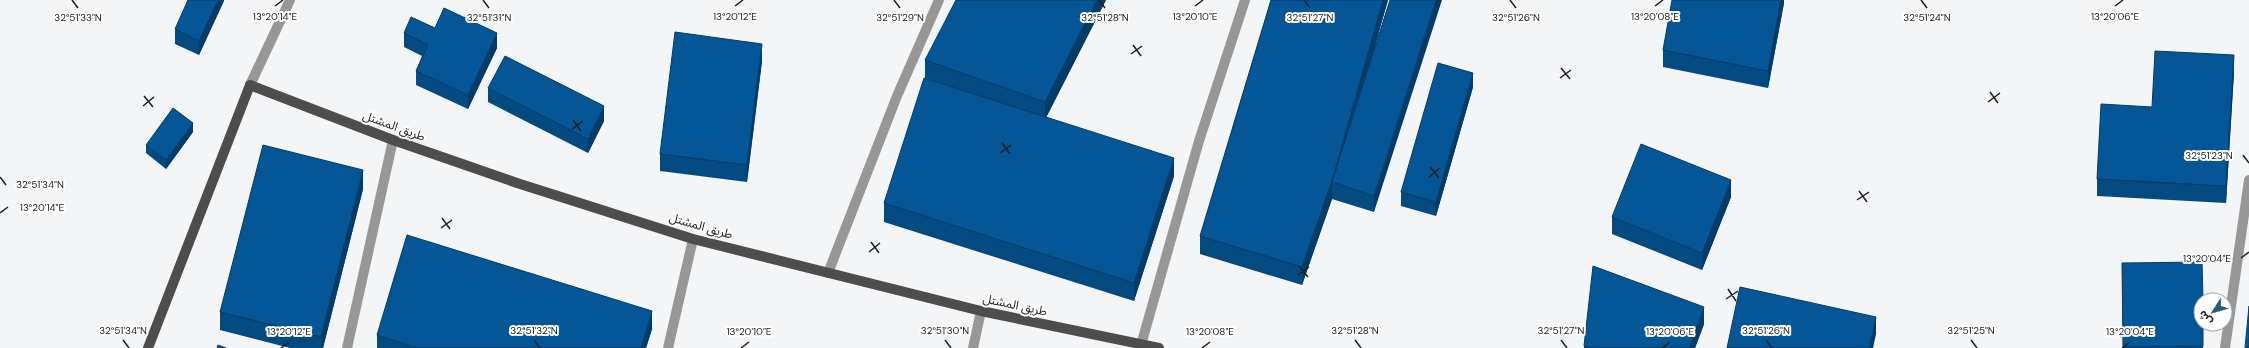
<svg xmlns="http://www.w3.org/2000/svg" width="2249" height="348" viewBox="0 0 2249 348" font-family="'DM Sans','Noto Sans Arabic',sans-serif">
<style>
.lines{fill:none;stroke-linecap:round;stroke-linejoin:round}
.minor{stroke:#989797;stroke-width:10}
.major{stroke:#4e4c4c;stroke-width:10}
.wall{fill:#034a81}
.shaded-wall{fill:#033c69}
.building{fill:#045696;stroke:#033c69}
.ticks{fill:none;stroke:#1f1f20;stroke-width:1.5}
.labels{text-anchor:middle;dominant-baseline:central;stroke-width:4;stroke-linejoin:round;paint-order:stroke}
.street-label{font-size:12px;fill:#1f1f20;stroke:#fff}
.ticks-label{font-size:10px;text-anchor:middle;fill:#1f1f20;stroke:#fff;stroke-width:4;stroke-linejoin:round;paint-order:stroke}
</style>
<rect width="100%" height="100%" fill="#f3f5f7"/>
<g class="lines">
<path class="minor" d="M250,85l40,-85
M828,273l69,-177 42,-96
M1141,345l58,-204 46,-141
M347,348l46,-208
M668,348l25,-109
M973,348l8,-37
M2225,348l24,-168"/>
<path class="major" d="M148,348l102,-263 143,55 124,43 176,56 288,72 178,37"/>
</g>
<path class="wall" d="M224,0l-25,55 -24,-11v-15z
M1106,0l-60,117 128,59 -40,125 -250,-79v-19l61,-118 -20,-7v-18z
M1271,0h117l-16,56 18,-56 -16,212 -42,-13 -30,86 -102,-31v-18z
M1784,0v3l-16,85 -105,-21v-17z
M435,28l62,20 -29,61 -52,-24v-14l6,-15 -18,-9v-14z
M762,61l-15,121 -87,-11v-17z
M2234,72l-8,131 -129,-7v-17l55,-72z
M1473,87l-37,129 -35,-10v-14z
M488,88l116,33 -16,32 -100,-51z
M193,132l-27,37 -20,-16v-8z
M363,189l-40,159h-33l-70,-18v-18z
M1731,197l-29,73 -90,-36v-17z
M2122,263l81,61v24h-80z
M1704,324l-9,24h-111v-2z
M652,329l-6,19h-269v-13z"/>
<path class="shaded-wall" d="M218,0h6v1l-25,54v-14z
M1097,0h9l-61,120v-18z
M1383,0h5l-52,183 -4,-1v17l-30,86v-18z
M1436,0h6l-68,212v-16z
M1781,0h3v3l-16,85v-17z
M497,33v15l-29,61v-14z
M762,44v17l-15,121v-17z
M2234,55v17l-8,131v-17z
M1473,73v14l-37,129v-14z
M604,106v15l-16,32v-14z
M193,123v9l-27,37v-9z
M1174,158v18l-40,125v-18z
M363,170v19l-40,159h-2v-11z
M1731,180v17l-29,73v-17z
M1704,307v17l-9,24h-6z
M652,311v18l-6,19h-5z
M1876,317v17l-3,14h-4z"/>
<path class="building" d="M188,0h30l-19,41 -24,-12z
M956,0h141l-52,102 -120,-42z
M1271,0h112l-51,181 -30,86 -102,-31z
M1390,0h46l-62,196 -42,-14z
M1672,0h109l-13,71 -105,-21z
M444,8l53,25 -29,62 -52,-24 12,-26 -24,-12 7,-16 24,11z
M675,32l87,12 -15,121 -87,-11z
M2155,51l79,4 -8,131 -129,-7 4,-75 51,3z
M505,56l99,50 -16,33 -100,-51z
M1438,63l35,10 -37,129 -35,-10z
M924,78l250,80 -40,125 -250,-80z
M173,108l20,15 -27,37 -20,-15z
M1641,144l90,36 -29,73 -90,-36z
M263,145l100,25 -42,167 -101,-25z
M407,235l245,76 -11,37h-224l-40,-13z
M2202,262l1,38h-2v24h2v22l-80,1 -1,-84z
M1593,266l111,41 -15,41h-99l-6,-2z
M1740,287l136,30 -7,31h-142z
M2249,306v42h-4z
M218,345l8,3h-9z"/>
<path class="ticks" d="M72,0l6,8M483,0l6,8M894,0l6,8M1099,0l6,8M1304,0l6,8M1510,0l6,8M1921,0l6,8M275,6l8,-6M735,6l8,-6M1195,6l8,-6M1655,6l8,-6M2115,6l8,-6M1133,45l8,11M1131,54l11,-8M1561,68l9,11M1560,78l11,-8M1990,92l8,11M144,96l9,11M1988,102l12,-9M143,106l11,-9M573,120l8,11M572,129l11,-8M1002,143l8,11M1000,153l11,-8M2243,155l6,8M1430,167l9,11M0,177l6,8M1429,177l11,-9M1859,191l8,11M1857,200l12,-8M0,213l8,-6M442,218l8,11M441,228l11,-8M871,242l8,11M869,252l11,-9M2241,258l8,-6M1299,266l9,11M1298,275l11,-8M1728,289l8,12M1726,299l12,-8M123,340l6,8M534,340l6,8M945,340l6,8M1355,340l6,8M1561,340l6,8M1766,340l6,8M1971,340l6,8M281,348l8,-6M741,348l8,-6M1202,348l8,-6M1662,348l8,-6M2122,348l8,-6"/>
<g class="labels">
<g class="street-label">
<text transform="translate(394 126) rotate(20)">طريق المشتل</text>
<text transform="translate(701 226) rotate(16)">طريق المشتل</text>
<text transform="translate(1015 305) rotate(12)">طريق المشتل</text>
</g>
</g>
<g class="ticks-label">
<text x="275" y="20">13°20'14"E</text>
<text x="735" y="20">13°20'12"E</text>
<text x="1195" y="20">13°20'10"E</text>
<text x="1655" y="20">13°20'08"E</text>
<text x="2115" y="20">13°20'06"E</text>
<text x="78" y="21">32°51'33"N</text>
<text x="489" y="21">32°51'31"N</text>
<text x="900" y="21">32°51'29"N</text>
<text x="1105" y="21">32°51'28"N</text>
<text x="1310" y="21">32°51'27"N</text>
<text x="1516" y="21">32°51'26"N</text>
<text x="1927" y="21">32°51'24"N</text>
<text x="2209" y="159">32°51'23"N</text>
<text x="40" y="188">32°51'34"N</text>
<text x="42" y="211">13°20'14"E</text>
<text x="2207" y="262">13°20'04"E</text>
<text x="123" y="334">32°51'34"N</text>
<text x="534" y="334">32°51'32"N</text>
<text x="945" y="334">32°51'30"N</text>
<text x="1355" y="334">32°51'28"N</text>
<text x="1561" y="334">32°51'27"N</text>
<text x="1766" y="334">32°51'26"N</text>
<text x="1971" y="334">32°51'25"N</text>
<text x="289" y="335">13°20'12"E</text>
<text x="749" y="335">13°20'10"E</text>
<text x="1210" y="335">13°20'08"E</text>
<text x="1670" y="335">13°20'06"E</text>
<text x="2130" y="335">13°20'04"E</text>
</g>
<g transform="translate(2213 312) rotate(233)"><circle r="19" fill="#ffffff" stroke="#a5a5a6"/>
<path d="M0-3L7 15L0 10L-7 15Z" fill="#285d79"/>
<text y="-6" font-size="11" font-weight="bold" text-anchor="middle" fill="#1f1f20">ش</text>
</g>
</svg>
